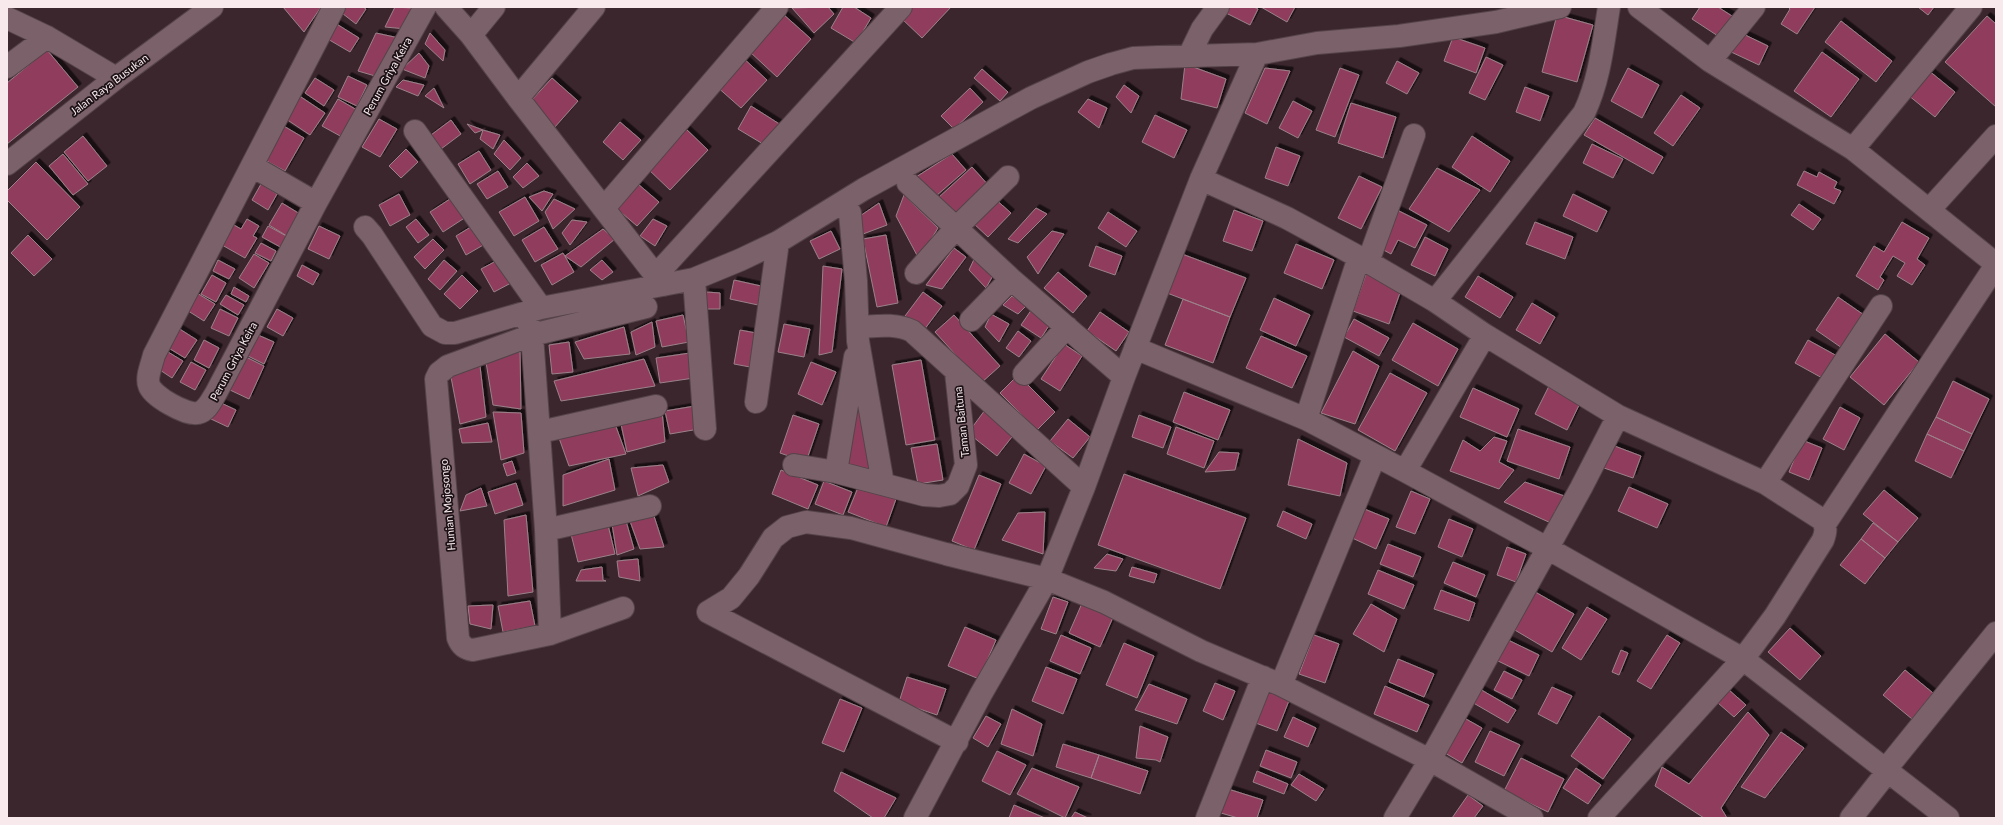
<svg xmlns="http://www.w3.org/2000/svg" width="2003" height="825" viewBox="0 0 2003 825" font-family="Lato,sans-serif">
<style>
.building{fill:#903d5d;stroke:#9b8189;filter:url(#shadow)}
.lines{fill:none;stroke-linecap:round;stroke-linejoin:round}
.minor-casing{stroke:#554349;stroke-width:24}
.tertiary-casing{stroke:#554349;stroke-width:24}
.minor{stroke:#7b6169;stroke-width:22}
.tertiary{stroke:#7b6169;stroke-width:22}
.labels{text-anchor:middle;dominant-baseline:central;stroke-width:3.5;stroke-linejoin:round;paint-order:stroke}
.street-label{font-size:11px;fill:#f8e9ed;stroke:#1c1215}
</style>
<defs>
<filter id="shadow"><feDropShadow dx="3.5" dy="-3.5" stdDeviation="0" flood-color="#0009"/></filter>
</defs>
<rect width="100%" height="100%" fill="#3b262d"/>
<path class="building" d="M283,7h38l-17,25z
M340,7h23l3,2 -10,15 -18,-14z
M395,7l16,1 -5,21 -21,-2z
M828,7l6,7 -20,19 -22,-25z
M843,7h11l17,11 -15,25 -25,-15z
M909,7h42l-29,31 -22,-21z
M1229,7h25l4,2 -8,16 -24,-12z
M1261,7h34l-8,15z
M1700,7h18l14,9 -14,20 -26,-17z
M1788,7h27l-18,27 -16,-10 9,-15z
M1918,7h16l-6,8z
M783,14l28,25 -34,38 -27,-25z
M1557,15l36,10 -16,57 -35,-10z
M1987,16l9,8v83l-51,-45z
M1841,21l51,40 -16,21 -51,-40z
M335,23l24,15 -9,14 -24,-14z
M1739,32l29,14 -9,19 -30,-14z
M376,33l23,5 -17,40 -24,-7z
M430,33l15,17 -2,11 -18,-17z
M1453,37l32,11 -9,25 -32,-12z
M47,50l31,37 -71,57v-61z
M1822,52l37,27 -28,38 -37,-26z
M419,53l10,13 -4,12 -23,-9z
M741,56l26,24 -26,28 -26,-23z
M1486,57l17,8 -18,35 -16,-7z
M1397,61l22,12 -12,21 -21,-11z
M1185,64l41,15 -9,29 -36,-9z
M1265,68l25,3 -23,53 -22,-11z
M1340,68l19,7 -24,62 -19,-7z
M1628,68l31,17 -17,33 -31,-17z
M982,69l26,23 -8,9 -26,-23z
M1928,70l27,22 -20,25 -27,-22z
M348,76l19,9 -10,21 -19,-9z
M315,78l19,12 -10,16 -19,-13z
M552,78l26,23 -24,27 -26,-24z
M403,80l21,5 -6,11 -22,-9z
M1124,85l15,11 -8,17 -15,-16z
M1525,87l24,9 -9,25 -24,-9z
M434,88l10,20 -19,-12z
M970,88l13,14 -29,27 -13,-13z
M298,95l27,18 -15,22 -27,-18z
M1681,95l19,13 -27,38 -19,-13z
M338,99l19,11 -15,27 -20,-11z
M1088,99l19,9 -8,20 -21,-16z
M1293,101l19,10 -14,27 -19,-10z
M1351,103l45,14 -13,41 -45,-15z
M751,106l30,19 -13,22 -30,-18z
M1155,115l32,15 -13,28 -32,-16z
M1595,118l68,39 -10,17 -69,-39z
M379,119l18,10 -17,28 -18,-10z
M451,120l10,14 -24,18 -10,-14z
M620,122l21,18 -18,20 -20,-18z
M467,124l16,6 -8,3z
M282,125l22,13 -19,33 -22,-12z
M686,129l22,21 -38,40 -23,-22z
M483,130l17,5 -7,14 -13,-10z
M83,136l24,30 -19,15 -24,-29z
M1472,136l38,25 -20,31 -38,-25z
M504,140l17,18 -11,12 -16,-16z
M1592,144l31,15 -10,19 -30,-15z
M1276,147l24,9 -12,30 -23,-8z
M406,149l12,13 -17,16 -12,-12z
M479,151l12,19 -21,14 -12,-20z
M63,154l25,30 -15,11 -24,-29z
M952,154l14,16 -30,26 -20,-19z
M36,162l44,45 -33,33 -40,-40v-9z
M527,163l12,13 -16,12 -10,-11z
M972,167l18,20 -34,31 -18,-20z
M1437,168l43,22 -31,42 -40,-23z
M498,171l10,16 -21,12 -10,-15z
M1804,171l13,6 2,-5 18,10 -3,6 7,3 -7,13 -37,-19z
M1359,176l23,11 -21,42 -23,-11z
M261,184l16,10 -9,16 -16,-10z
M638,184l21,18 -22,24 -21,-18z
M544,191l9,3 -11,17 -13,-14z
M399,194l11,21 -20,11 -11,-21z
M1573,194l34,17 -10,21 -34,-16z
M904,195l34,33 -19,31 -23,-43z
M453,197l13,20 -23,15 -13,-20z
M525,197l14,24 -25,15 -15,-24z
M994,198l17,15 -23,24 -16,-15z
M554,199l21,10 -22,20 -8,-17z
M282,203l18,11 -13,22 -18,-11z
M879,203l8,22 -24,9 -3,-18z
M1799,204l22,15 -8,11 -22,-15z
M1036,208l11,6 -29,29 -10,-4z
M1234,210l29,11 -11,30 -29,-10z
M1397,210l30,15 -12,23 -17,-8 -7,14 -13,-7z
M1108,212l29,19 -11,16 -28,-19z
M247,219l12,7 -6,10 4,2 -12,20 -23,-13 12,-20 7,4z
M416,219l13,16 -11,8 -12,-16z
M653,219l14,7 -12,20 -15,-10z
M572,220l15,2 -17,23 -8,-12z
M1535,222l38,15 -8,22 -39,-15z
M1902,222l27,16 -12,21 8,6 -13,20 -15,-9 8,-13 -12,-7 -13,21 4,3 -6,10 -22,-14 18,-30 10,6z
M474,225l11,19 -19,11 -10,-19z
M268,226l22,12 -6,11 -22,-12z
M319,226l21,10 -11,23 -21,-10z
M544,227l14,22 -23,13 -13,-22z
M603,229l12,10 -34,28 -16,-11z
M831,231l9,18 -21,10 -9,-18z
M1052,231l12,3 -26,40 -11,-17z
M28,235l24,24 -18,17 -23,-23z
M886,235l12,68 -21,4 -14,-68z
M1425,237l23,12 -13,27 -24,-11z
M433,239l11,11 -19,19 -11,-12z
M261,243l15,8 -5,10 -16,-8z
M1296,244l38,16 -12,29 -38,-16z
M1096,246l26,10 -7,19 -26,-9z
M954,248l12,9 -24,32 -16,-4z
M563,253l11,19 -22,13 -11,-20z
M254,254l15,9 -15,25 -15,-10z
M1182,254l64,24 -16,39 -63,-24z
M976,255l20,15 -10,18 -17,-18z
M218,260l17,9 -6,10 -16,-8z
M444,260l13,11 -17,19 -12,-11z
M498,260l13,23 -17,9 -13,-23z
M602,260l11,12 -11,8 -12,-10z
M302,265l17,9 -6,11 -16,-9z
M823,266l19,3 -10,83 -13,3z
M1058,272l29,24 -14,17 -29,-25z
M1366,274l36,13 -13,37 -36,-13z
M212,275l14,8 -10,19 -15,-8z
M462,275l16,16 -18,18 -16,-15z
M1478,276l35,21 -13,21 -35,-21z
M734,280l27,6 -3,19 -28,-6z
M234,287l15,9 -3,6 -15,-8z
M192,290l23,14 -11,17 -22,-14z
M706,292l14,1v16h-14z
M923,292l19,14 -18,24 -19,-14z
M226,295l18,10 -6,10 -18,-11z
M1012,296l15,9 -9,9 -15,-9z
M1838,297l26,18 -22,33 -26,-18z
M1274,298l36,17 -14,31 -36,-16z
M1183,299l47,18 -17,46 -48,-18z
M1532,303l23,14 -15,27 -24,-14z
M220,309l18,9 -9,18 -18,-8z
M277,309l16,9 -10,18 -16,-9z
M1032,309l20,12 -11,17 -20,-13z
M1100,312l29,20 -13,19 -29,-20z
M991,314l18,10 -10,18 -14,-15z
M683,315l6,27 -27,5 -6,-26z
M954,315l46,51 -19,17 -46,-51z
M1354,319l35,19 -10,18 -35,-19z
M652,322l3,25 -19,8 -5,-23z
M1413,323l45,26 -20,37 -46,-26z
M784,324l26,5 -6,28 -26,-5z
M624,327l6,27 -46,5 -9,-17z
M178,328l19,12 -12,18 -18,-11z
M740,330l16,3 -6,34 -16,-3z
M1018,331l13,10 -12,16 -13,-9z
M1885,334l34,28 -35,43 -34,-28z
M258,335l16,7 -10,22 -16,-8z
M1261,336l46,20 -15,32 -46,-20z
M204,340l15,8 -10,20 -15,-8z
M1808,340l29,16 -13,23 -29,-16z
M569,342l4,30 -21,2 -3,-29z
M1064,344l18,12 -22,35 -19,-12z
M1353,351l26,15 -24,58 -34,-11z
M168,352l15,9 -11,17 -15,-10z
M520,352l1,57 -28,-4 -8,-49z
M690,353l4,25 -34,5 -4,-25z
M246,357l18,9 -15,33 -19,-9z
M644,359l11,27 -94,15 -7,-20z
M921,360l14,80 -29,5 -14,-80z
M191,362l15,8 -11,20 -15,-8z
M811,362l25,10 -14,33 -24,-11z
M480,366l6,51 -26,7 -10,-52z
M1390,373l37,20 -32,58 -37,-21z
M1018,375l37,37 -18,18 -37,-37z
M1953,381l36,18 -17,35 -36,-17z
M1549,386l32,15 -14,29 -32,-16z
M1473,388l46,21 -12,28 -47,-20z
M1184,392l46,18 -12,30 -45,-18z
M219,402l17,8 -8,17 -17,-8z
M866,404l9,57 -10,12 -22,-6 8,-61z
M695,406l4,23 -29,5 -5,-23z
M1840,407l20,11 -16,32 -21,-11z
M985,410l30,23 -18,23 -29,-23z
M662,411l3,31 -38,10 -6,-28z
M493,412l28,1 3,40 -23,7z
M793,415l26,9 -13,38 -26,-9z
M1139,415l32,12 -8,21 -31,-11z
M1936,417l36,17 -8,17 -37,-17z
M1068,419l22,18 -17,21 -23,-17z
M488,423l4,19 -30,1 -3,-14z
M615,424l11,30 -57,12 -10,-28z
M1176,427l38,14 -10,27 -37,-14z
M1518,429l52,18 -11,32 -52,-18z
M1927,434l37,17 -13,27 -36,-17z
M1494,437l13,4 -8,21 15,8 -15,19 -49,-18 13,-31 17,11z
M1298,439l49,24 -7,33 -52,-11z
M1802,440l20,8 -13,32 -20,-8z
M937,444l6,36 -25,4 -7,-36z
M1612,445l29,11 -8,22 -29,-10z
M1219,452l20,1 -4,17 -30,2z
M1024,454l22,12 -15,28 -22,-11z
M609,459l6,31 -52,16v-31z
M512,461l4,12 -9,3 -4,-12z
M663,465l6,17 -31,14 -7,-28z
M781,470l37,15 -10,24 -36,-15z
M1124,474l122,44 -26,71 -122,-44z
M979,475l22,9 -27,66 -22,-9z
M824,481l28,11 -9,23 -28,-11z
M1525,482l45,16 -15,13 -4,12 -47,-21z
M516,483l7,22 -28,9 -7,-22z
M859,485l37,14 -10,28 -38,-15z
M1629,487l39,17 -11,24 -39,-17z
M481,488l6,18 -27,5 6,-16z
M1884,490l34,28 -20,24 -35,-28z
M1411,491l19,8 -15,35 -19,-7z
M1362,508l27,11 -13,30 -26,-12z
M1283,511l29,13 -6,15 -29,-13z
M1045,512l-2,42 -41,-14 16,-27z
M653,513l11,34 -24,2 -10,-28z
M526,515l7,77 -25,4 -4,-76z
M1449,519l24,10 -11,28 -24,-10z
M626,521l8,28 -17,6 -5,-31z
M1873,523l25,19 -13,16 -24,-19z
M608,525l7,29 -37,8 -7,-28z
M1861,539l24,19 -20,26 -25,-19z
M1388,544l33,13 -8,20 -33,-13z
M1507,547l19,7 -10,28 -19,-7z
M1107,554l16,5 -7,12 -22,-3z
M638,559l2,22 -21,-4 -2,-16z
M1453,562l32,13 -9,22 -32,-14z
M602,567l1,13 3,1h-30l5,-11z
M1132,567l25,7 -3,9 -25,-7z
M1378,570l36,15 -10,24 -36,-15z
M1530,589l44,25 -22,38 -44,-26z
M1441,590l34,13 -6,18 -35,-12z
M1053,597l15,5 -12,32 -15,-5z
M530,601l5,25 -32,6 -5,-26z
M1083,601l31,14 -14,32 -31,-14z
M1371,604l26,15 -13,33 -31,-18z
M493,605l-2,24 -21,-5 -2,-18z
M1587,607l20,12 -26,41 -19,-12z
M965,627l31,13 -17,39 -31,-13z
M1790,628l31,28 -21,24 -32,-28z
M1061,635l30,13 -11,26 -30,-13z
M1314,635l25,9 -14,39 -26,-9z
M1667,635l13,8 -29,46 -14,-8z
M1506,639l33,16 -10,21 -33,-16z
M1124,643l30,13 -17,42 -31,-13z
M1621,650l7,3 -9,22 -7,-3z
M1398,659l36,15 -10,23 -35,-15z
M1046,667l31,12 -14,35 -31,-13z
M1905,670l28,23 -21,26 -29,-24z
M1504,671l18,9 -10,19 -18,-9z
M907,677l39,12 -9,26 -38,-13z
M1215,683l20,8 -12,29 -20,-9z
M1149,684l38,15 -10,25 -42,-14z
M1385,686l44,19 -12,27 -43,-18z
M1552,687l20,9 -15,28 -19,-10z
M1478,688l38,22 -8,13 -38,-22z
M1265,689l25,9 -13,33 -24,-9z
M1729,690l17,15 -12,12 -16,-14z
M840,699l22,9 -18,44 -22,-9z
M1012,709l30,15 -9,32 -32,-12z
M1748,712l21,23 -48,73 6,10h-23l-49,-32 7,-19 27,17z
M1459,715l23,13 -20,35 -24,-14z
M986,716l15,8 -13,23 -15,-9z
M1599,716l32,23 -28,40 -32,-23z
M1293,717l23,11 -8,19 -24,-10z
M1140,726l28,11 -8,25 -4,-2 -20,-2z
M1490,731l30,14 -16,31 -29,-14z
M1781,732l23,16 -39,50 -24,-11z
M1063,744l36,11 -8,23 -35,-11z
M1266,750l31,12 -6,16 -31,-12z
M997,751l29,14 -16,30 -28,-14z
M1099,755l49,16 -8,23 -49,-16z
M1521,758l43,21 -16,33 -44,-21z
M1032,768l47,19 -14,31 -48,-24z
M1576,768l25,17 -13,19 -25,-16z
M1257,771l31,13 -4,10 -31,-12z
M841,772l55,26 -12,20h-11l-39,-27z
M1299,774l25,15 -8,12 -25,-16z
M1228,789l35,11 -6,18h-19l-17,-5z
M1468,795l15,11 -9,12h-22z
M1014,805l31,13h-36z
M1075,812l13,6h-17z"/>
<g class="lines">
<defs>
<path id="minor" d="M334,7l-180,348c-2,9 -8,22 -5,30 3,11 38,31 49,28 9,-2 13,-12 18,-20l100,-190 109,-196
M446,7l25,28 47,63 145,187
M1639,7l71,54 143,88 143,115
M7,18l40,19 69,41
M471,35l23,-28
M1189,56l13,-27 16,-22
M1710,61l44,-54
M7,67l40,-30
M518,98l76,-91
M415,131l126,177
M1853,149l118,-142
M252,166l64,37
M1201,179l86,39 81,44 67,39 50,34 133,81 147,67 56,36c6,7 5,13 2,21l-48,76 -32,43 -144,159
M908,183l103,96 113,98
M604,208l173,-201
M1929,210l67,-74
M850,213l6,68 2,60 25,143
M365,227l7,8 60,91 13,7h10l86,-25 153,-29 46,-19 38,-18 86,-53 167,-91 57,-26 23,-8 22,-6 25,-1 99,-3 60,-11 82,-7 97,-14 64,-15
M1368,262l46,-127
M916,273l40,-45 52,-51
M657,274l244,-267
M694,279l11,150
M1435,301l149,-188c16,-34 19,-69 25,-106
M971,320l40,-41
M528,322l4,13 14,195 4,104
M859,327c18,-1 36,-4 53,4l172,156
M1135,348l171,71 99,52 142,77 196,111 205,159
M1024,374l43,-47
M756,402l22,-160
M1306,419l53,-162
M540,432l116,-26
M794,465l42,7 88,23 15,1 11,-2 8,-8 8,-21 -10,-93
M1405,471l80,-136
M836,472l19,-115
M1765,483l116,-177
M1825,524l171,-259
M546,530l104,-24
M623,608l-73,26 -77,16c-8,-1 -12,-4 -15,-12l-22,-259 3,-6 9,-7 84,-31 114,-28
M708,612l23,-14 18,-22 24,-38 14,-11 19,-5 45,6 95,26 101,25 57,23 97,49 80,34 149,75 102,58
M708,612l249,130
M1281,685l94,-229
M1886,769l110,-136
M915,818l66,-124 66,-115 37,-92 40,-110 77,-198 56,-125
M1207,818l56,-141
M1395,818l35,-58 151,-272 37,-72
M1851,818l37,-47"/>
<path id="tertiary" d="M7,164l109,-86 96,-71"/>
</defs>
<use href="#minor" class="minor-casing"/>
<use href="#tertiary" class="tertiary-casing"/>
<use href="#minor" class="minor"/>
<use href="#tertiary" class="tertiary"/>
</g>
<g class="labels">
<g class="street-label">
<text transform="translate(387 76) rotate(-61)">Perum Griya Keira</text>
<text transform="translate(109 84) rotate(-37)">Jalan Raya Busukan</text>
<text transform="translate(233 361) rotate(-62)">Perum Griya Keira</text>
<text transform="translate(961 422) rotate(-96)">Taman Baituna</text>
<text transform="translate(447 505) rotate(-95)">Hunian Mojosongo</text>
</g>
</g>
<rect width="2003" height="825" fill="none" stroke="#f8e9ed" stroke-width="16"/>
</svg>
